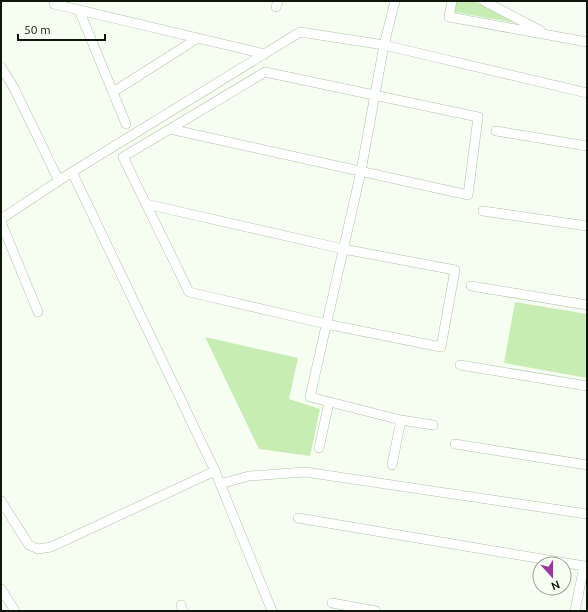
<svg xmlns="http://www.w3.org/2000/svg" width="588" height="612" viewBox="0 0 588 612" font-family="Ubuntu,sans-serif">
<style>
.green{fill:#c7edb4}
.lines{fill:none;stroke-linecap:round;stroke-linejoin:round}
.minor-casing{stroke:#b0c4a6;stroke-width:10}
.minor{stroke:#fff;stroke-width:9}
</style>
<rect width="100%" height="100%" fill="#f6fef1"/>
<path class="green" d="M457,1h17l42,22 -62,-11z
M515,302l72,12v64l-83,-15z
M205,337l93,21 -9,41 31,10 -10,47 -51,-7z"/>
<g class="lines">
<defs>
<path id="minor" d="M395,1l-11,44 -23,126 -51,226 91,23 32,5
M452,1l-3,16 138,25
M484,1l57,30
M54,4l211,50
M276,7l2,-6
M79,10l47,114
M1,67l13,21 45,93
M113,92l85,-54
M496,131l91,15
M72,172l143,299 57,140
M146,204l197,45 112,21 -14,77 -115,-23 -137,-32 -66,-135 142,-85 213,45 -10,78 -298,-66
M483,211l104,15
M1,219l71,-47 228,-140 84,13 203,48
M1,222l37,90
M471,286l116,19
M460,365l127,21
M455,444l132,21
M319,448l10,-46
M392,465l9,-45
M220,484l29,-8 56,-4 282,42
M1,501l28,44 9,4 13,-2 164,-76
M298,518l286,48 -9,45
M1,589l14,22
M332,603l44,8
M181,605l2,6"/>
</defs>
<use href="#minor" class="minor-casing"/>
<use href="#minor" class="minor"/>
</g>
<rect width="588" height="612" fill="none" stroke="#0f160b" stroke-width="4"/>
<g transform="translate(552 576) rotate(159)"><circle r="19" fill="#f6fef1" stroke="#9aa195"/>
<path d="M0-3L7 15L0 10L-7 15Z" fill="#99389e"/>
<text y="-6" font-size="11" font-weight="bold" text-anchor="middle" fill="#0f160b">N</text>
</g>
<path d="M18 34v6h87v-6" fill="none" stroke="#0f160b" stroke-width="2"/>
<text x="24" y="34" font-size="12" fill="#0f160b" stroke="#f6fef1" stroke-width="3" paint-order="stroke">50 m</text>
</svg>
